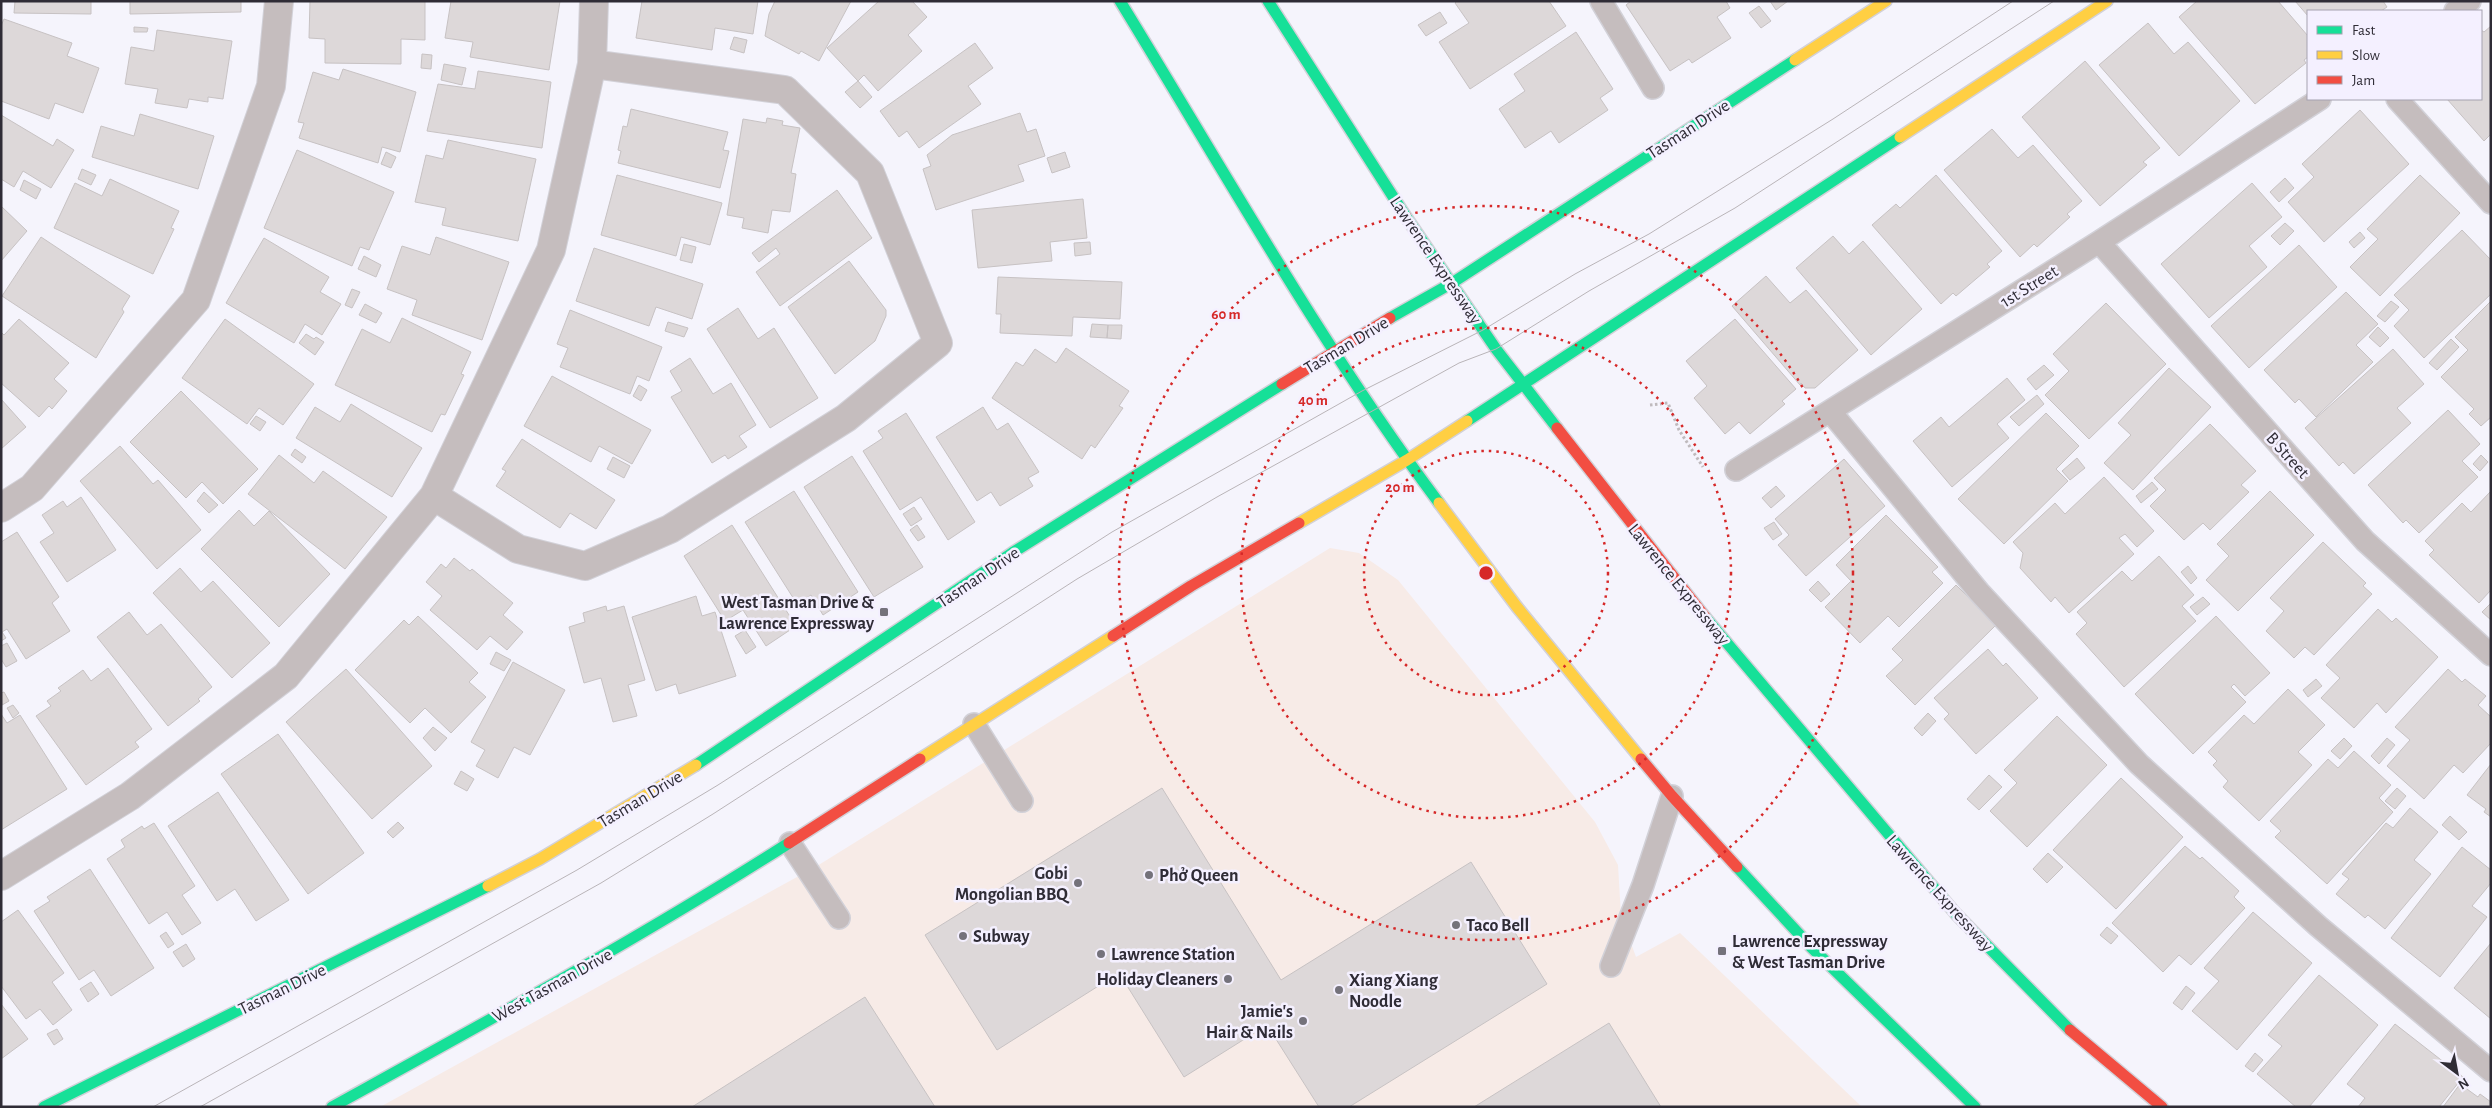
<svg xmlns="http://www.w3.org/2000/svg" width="2492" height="1108" font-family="'Alegreya Sans',sans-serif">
<rect width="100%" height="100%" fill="#f5f4fc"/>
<path fill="#f7ebe7" d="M1330 548 1359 553 1398 580 1595 822 1618 865 1621 916 1636 957 1680 933 1862 1107H380L817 866Z"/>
<path fill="#ddd8d9" stroke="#c7c2c3" d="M15 1H91V14L14 13Z
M130 1H241V12L130 14Z
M310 1H425V40L401 39V64L325 63V39L309 38Z
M451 1H560L549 70 470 57 473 42 445 38Z
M642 1H758L753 34 715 28 712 50 636 38Z
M775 1H851L819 61 801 51 799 54 765 36 769 14Z
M879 1H912L927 17 908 35 922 51 878 91 864 75 858 81 827 48Z
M1457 1H1549L1566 26 1470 89 1439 42 1469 23 1455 3Z
M1631 1H1726L1730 8 1717 17 1731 38 1692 63 1689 59 1670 71 1626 5Z
M1770 1H1788L1776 10Z
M2197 1H2278L2308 36V57L2304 60 2306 63 2255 104 2179 17Z
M2295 1H2383L2387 7 2381 11H2308V16Z
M1759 6 1771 21 1761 28 1749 13Z
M1440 12 1447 23 1426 36 1418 25Z
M4 19 72 43 67 56 99 68 83 113 55 103 49 119 1 101V26Z
M2148 23 2174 54 2188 42 2240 101 2179 156 2099 65Z
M2491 26V134L2484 141 2447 99H2481V30L2484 32Z
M134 27 148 28 147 32H134Z
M157 30 232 41 223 99 208 97V102L189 99 187 108 155 103 158 89 125 84 131 47 154 51Z
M1576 32 1613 89 1600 98 1608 110 1559 143 1551 131 1525 148 1499 109 1525 91 1514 74Z
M734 37 747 40 744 53 730 49Z
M975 43 993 68 968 86 981 104 919 148 907 131 899 137 880 111Z
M422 54 432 55 431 69 421 68Z
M2085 61 2160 148 2143 162 2147 165 2100 206 2022 117Z
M444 64 466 68 462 85 441 80Z
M343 69 416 92 400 152 382 147 378 163 299 138 304 123 298 122 313 72 339 80Z
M478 71 551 82 542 148 427 131 438 84 475 89Z
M858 81 872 97 860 108 845 92Z
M631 109 728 132 723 150 729 151 720 188 618 163 621 151 618 150 623 126 627 127Z
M2360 110 2409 164 2324 242 2288 202 2314 177 2302 164Z
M1020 113 1027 132 1036 129 1045 156 1018 165 1024 181 936 210 923 169 931 166 927 155 952 135Z
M140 114 214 136 198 189 92 157 101 126 134 136Z
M1 115 53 146 57 139 74 150 51 188 23 171 14 187 1 179Z
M767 118 783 121 782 125 800 128 791 173 796 174 790 212 772 210 768 233 742 228 744 218 727 215 743 119 766 123Z
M1992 129 2018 158 2033 145 2082 201 2067 214 2070 217 2037 247 2034 244 2020 257 1944 170Z
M448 140 536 159 518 241 442 225 446 208 415 202 426 155 443 159Z
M297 150 394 192 369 250 360 247 352 266 264 228Z
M386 152 396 157 391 168 381 164Z
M1065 152 1070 167 1052 173 1047 158Z
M82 169 96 175 91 185 78 179Z
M617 175 722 203 710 245 681 237 676 256 601 235Z
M1936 175 2002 251 1987 264 1990 267 1956 296 1953 293 1941 304 1872 225 1896 204 1900 208Z
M2420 175 2460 213 2380 296 2350 267 2378 239 2367 229Z
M2285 178 2294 188 2279 202 2270 192Z
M110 179 179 211 171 228 174 229 153 274 54 228 75 183 102 196Z
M24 180 41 189 36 199 20 190Z
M2252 183 2282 217 2249 246 2267 267 2209 318 2161 264Z
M837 190 872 238 780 306 756 272 780 254 776 248 759 262 752 253Z
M1083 199 1087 238 1050 242 1052 261 978 268 972 210Z
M1 206 27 231 1 261Z
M2285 223 2294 231 2280 245 2271 236Z
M2462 230 2491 260V294L2424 358 2394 326 2409 310 2394 295Z
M2360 232 2365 238 2354 248 2349 242Z
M1833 236 1849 254 1863 241 1922 309 1871 355 1796 268Z
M41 237 130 296 122 309 124 312 96 358 2 296Z
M436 237 509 262 482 340 412 315 417 300 387 289 402 246 430 255Z
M264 238 329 277 320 292 341 304 322 335 305 324 294 343 226 303Z
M1090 242 1091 254 1075 256 1074 243Z
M684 244 696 247 692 263 680 260Z
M2299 245 2337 287 2249 368 2211 326Z
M594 248 703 284 692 319 656 307 649 326 576 301Z
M364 256 381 265 376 277 358 269Z
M849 261 886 310V316L875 341 835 374 788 307Z
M1766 276 1790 303 1806 290 1858 350 1815 388H1805L1801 383 1800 385 1732 306Z
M998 277 1122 282 1120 319 1073 317 1072 336 1000 333 1001 314H996Z
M352 289 360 292 352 308 345 305Z
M2346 292 2378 324 2356 345 2373 362 2316 417 2299 399 2295 403 2264 370Z
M2391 301 2399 307 2385 322 2377 316Z
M2491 301V417L2481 426 2469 414 2474 409 2441 377 2468 350 2455 337Z
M2106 303 2166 364 2089 439 2045 395 2069 371 2053 354Z
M365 304 382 313 376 323 359 315Z
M738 308 758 339 774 328 818 398 770 428 707 329Z
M570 310 662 347 649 381 637 376 630 394 560 367 568 348 557 344Z
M402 318 471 352 461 374 464 375 445 415 441 414 432 432 335 385 362 329 390 343Z
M19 319 69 363 54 379 67 391 52 409 49 406 39 417 1 383V332L4 335Z
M225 319 314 384 283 425 259 408 247 424 182 378Z
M1735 319 1796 389 1782 401 1785 404 1750 434 1739 422 1725 434 1694 398 1707 386 1686 361Z
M668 322 688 328 684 337 665 331Z
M1092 324 1108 325 1107 338 1090 337Z
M1108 325H1122L1121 339 1107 338Z
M2378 327 2389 338 2380 347 2369 337Z
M306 334 314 339 316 337 324 342 315 355 299 343Z
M2451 339 2459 347 2437 370 2429 363Z
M1066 348 1129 391 1119 406 1123 408 1095 448 1091 445 1082 459 992 398 1016 362 1023 366 1035 349 1056 363Z
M2393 349 2424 384 2397 408 2411 423 2354 474 2343 462 2339 466 2305 428Z
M690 358 713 394 731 383 756 425 739 436 747 447 728 459 725 455 712 463 671 397 682 391 670 371Z
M2044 365 2054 375 2036 390 2027 379Z
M2169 368 2211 407 2133 490 2104 463 2131 435 2118 423Z
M552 376 651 430 632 464 599 446 591 462 524 426Z
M2007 378 2025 400 1997 424 2009 438 1952 487 1913 441 1941 417 1949 427Z
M639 385 647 390 641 401 633 396Z
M181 391 258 469 223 504 202 482 186 498 130 442Z
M2037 395 2044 404 2019 426 2010 417Z
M1 399 26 427 1 449Z
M351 404 422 448 392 497 296 438 315 407 340 422Z
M983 407 997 430 1008 423 1039 472 1028 478 1033 486 1000 506 991 492 977 501 936 437Z
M2448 410 2480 444 2462 461 2478 477 2419 533 2406 520 2403 523 2368 485Z
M906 413 975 522 948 540 921 497 900 510 863 451 883 438 878 431Z
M2046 413 2079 446 2056 469 2068 481 2004 544 1958 499Z
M256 416 266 422 260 431 250 424Z
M2210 424 2256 471 2241 485 2249 492 2210 530 2203 523 2184 540 2150 506 2166 490 2154 478Z
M522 439 615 500 596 529 570 513 560 528 496 486 506 471 502 469Z
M120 446 153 484 158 480 201 530 157 569 80 481Z
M295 449 306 457 302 463 291 455Z
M279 455 314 483 323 471 387 517 345 569 248 494Z
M2481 455 2488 462 2480 471 2473 464Z
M852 456 923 567 874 597 804 487Z
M613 457 630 466 624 478 607 469Z
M2077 458 2085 468 2070 480 2062 471Z
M1844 459 1885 506 1806 576 1778 545 1789 535 1775 519Z
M2104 477 2154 531 2137 547 2125 534 2119 538 2134 554 2069 613 2055 597 2051 602 2020 568 2023 553 2013 542 2055 503 2065 514Z
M2152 482 2158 489 2141 503 2136 496Z
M1776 486 1785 496 1771 508 1762 498Z
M794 491 858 592 823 615 811 595 797 604 745 522Z
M2270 491 2314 535 2238 611 2206 580 2229 556 2217 544Z
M2491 491V590L2479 603 2429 555 2434 550 2425 541 2462 503 2471 512Z
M204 492 218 505 209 513 197 501Z
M81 497 116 550 67 582 40 542 54 533 42 515 63 501 67 507Z
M914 507 922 519 911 526 903 514Z
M239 510 254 526 269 511 330 574 279 627 201 549Z
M1886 515 1938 567 1932 572 1943 583 1899 627 1888 616 1860 643 1825 607 1851 581 1836 565Z
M1774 522 1782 534 1773 540 1764 528Z
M732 525 796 626 766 646 743 610 725 621 684 556Z
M917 525 925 537 918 541 910 530Z
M17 532 59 597 52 603 70 631 26 659 7 629 2 632 6 638 1 641V542Z
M2323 542 2366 583 2363 586 2372 594 2314 655 2305 647 2294 658 2266 631 2284 611 2270 598Z
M2159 556 2194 595 2182 606 2196 621 2124 687 2076 634 2087 623 2077 612 2122 571 2132 581Z
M454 558 470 571 472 569 513 603 503 615 523 632 507 650 490 636 477 650 430 610 442 596 426 582 441 564 446 568Z
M2188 566 2197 578 2191 584 2181 572Z
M180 568 201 592 213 581 270 643 232 678 153 593Z
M1818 581 1830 594 1821 602 1809 590Z
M1956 585 1996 625 1915 705 1886 676 1903 660 1892 649Z
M696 596 702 616 715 612 736 676 679 694 676 684 656 691 632 617Z
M2203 597 2210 604 2197 615 2190 607Z
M2491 603V620L2482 612Z
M606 606 607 611 624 606 645 680 628 685 637 716 613 722 601 678 584 683 569 627 585 622 583 613Z
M2378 609 2392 622 2396 618 2438 657 2386 713 2377 703 2354 728 2321 698 2340 678 2326 665Z
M129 612 147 635 161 624 212 687 198 699 200 701 168 726 97 637Z
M418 616 478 673 469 682 486 697 451 733 425 708 410 723 355 670 404 620 409 625Z
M2216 616 2270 673 2245 696 2234 684 2231 687 2246 702 2193 754 2135 694Z
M745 630 756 647 746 654 735 636Z
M7 643 17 661 6 667 1 659V646Z
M1988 649 2003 666 2006 663 2038 698 1976 754 1944 719 1949 714 1934 698Z
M496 652 511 660 504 671 490 664Z
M513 662 565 690 530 755 514 747 498 778 476 766 485 750 471 742Z
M108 668 152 729 135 742 139 747 86 785 36 716 51 706 47 701 61 691 58 688 83 670 91 681Z
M346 669 432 766 372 819 286 722Z
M2448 669 2462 682 2465 679 2486 696 2478 705 2491 717V743L2463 773 2454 765 2424 799 2387 766 2410 740 2395 727Z
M2316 679 2322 686 2308 697 2303 690Z
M2288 689 2325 725 2298 752 2312 765 2259 821 2223 787 2228 781 2213 765 2217 761 2208 752 2244 715 2254 724Z
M4 692 9 701 2 705 1 693Z
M13 705 19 713 13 718 7 708Z
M1928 713 1936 721 1922 736 1914 728Z
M1 714 7 723 20 715 67 789 1 830Z
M2057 716 2107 765 2027 847 1990 811 2017 783 2004 770Z
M433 727 447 738 435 751 423 738Z
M278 734 364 853 308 894 221 774Z
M2344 738 2352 746 2340 759 2331 751Z
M2387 738 2395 745 2379 764 2371 756Z
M2354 751 2391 785 2379 798 2393 812 2327 884 2275 837 2281 831 2270 821 2328 759 2338 768Z
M2491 764V817L2484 812 2486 809 2467 795Z
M461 771 474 779 467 791 454 784Z
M1989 775 2002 787 1979 810 1967 799Z
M2121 778 2183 837 2116 909 2053 850Z
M1162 788 1281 980 1471 862 1547 984 1349 1107H1319L1267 1025 1184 1077 1119 973 997 1050 925 935Z
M2397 788 2406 796 2395 809 2385 801Z
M218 792 289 900 256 921 235 889 217 901 168 826Z
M2410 808 2438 832 2414 860 2431 874 2385 929 2368 915 2365 918 2336 894 2349 879 2342 874 2386 823 2393 828Z
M2450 816 2467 832 2459 840 2442 825Z
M398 822 404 828 393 838 387 832Z
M154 823 195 886 182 895 201 923 182 935 167 912 149 924 107 859 125 847 121 840 142 826 144 829Z
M2185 846 2200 859 2202 857 2239 891 2234 897 2245 908 2191 965 2179 955 2163 972 2112 923Z
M2462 847 2491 870V883L2472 906 2487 917 2440 977 2391 938Z
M2048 853 2063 867 2047 883 2033 869Z
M90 869 154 968 111 996 94 970 79 980 34 911 50 901 47 897Z
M18 910 64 973 52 982 72 1010 53 1025 40 1009 26 1019 1 986V922Z
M2253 912 2312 963 2237 1050 2192 1011 2219 981 2204 968Z
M2107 927 2118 936 2111 944 2100 935Z
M166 932 174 944 168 948 160 936Z
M2491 943V1019L2454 988Z
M186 944 195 959 183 967 173 952Z
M2319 975 2378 1025 2309 1107H2296L2257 1074 2282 1046 2268 1035Z
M91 982 99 994 88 1002 80 989Z
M2186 986 2195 993 2182 1010 2173 1003Z
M865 997 935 1107H692Z
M1 1004 28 1039 1 1059Z
M1609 1023 1661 1107H1474Z
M2395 1024 2463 1077 2439 1107H2358L2365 1098 2347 1084Z
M57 1029 63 1039 54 1045 47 1034Z
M2255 1053 2263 1060 2253 1072 2245 1066Z
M2460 1084 2478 1097 2480 1094 2491 1102V1107H2443Z"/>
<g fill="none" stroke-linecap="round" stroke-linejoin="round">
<defs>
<path id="lane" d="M1601 1 1653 88
M2455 11 2470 1
M2397 99 2491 203
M2099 242 2365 541 2491 655
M1830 411 1979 592 2139 764 2318 926 2491 1071
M1736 470 2099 242 2320 99
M974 724 1022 801
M790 843 839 918
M1611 966 1643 885 1672 796"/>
<path id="street" d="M434 496 518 549 585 566 670 529 846 418 938 343 870 173 785 90 592 64
M1 508 32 488 196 300 271 86 279 1
M1 876 130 796 286 676 434 496 551 250 592 64 594 1"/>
<path id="fast" d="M1120 1C1223 169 1321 345 1439 503
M1268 1 1406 217 1496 349 1557 428
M1390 318 1452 283 1795 60
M1467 421 1900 137
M1705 617 1956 914 2070 1030
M696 765 1012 553 1282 384
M1737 867 1811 947 1975 1107
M44 1107 488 886
M332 1107C486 1022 640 938 789 843"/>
<path id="slow" d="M1795 60 1886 1
M1900 137 2107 1
M1439 503 1517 607 1641 759
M1299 523 1407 460 1467 421
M920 759 1113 636
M488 886 540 859 696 765"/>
<path id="jam" d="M1282 384 1390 318
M1557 428 1705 617
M1113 636 1191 586 1299 523
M1641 759 1672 796 1737 867
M789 843 920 759
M2070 1030 2162 1107"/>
</defs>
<use href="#lane" stroke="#d2d1d8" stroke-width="24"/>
<use href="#street" stroke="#d2d1d8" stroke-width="30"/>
<use href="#fast" stroke="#d2d1d8" stroke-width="14"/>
<use href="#slow" stroke="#d2d1d8" stroke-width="14"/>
<use href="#jam" stroke="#d2d1d8" stroke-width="14"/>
<path stroke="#bfbabd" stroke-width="3" stroke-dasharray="2.5 2.5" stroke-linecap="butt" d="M1650 405 1668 403 1679 430 1703 467"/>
<use href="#lane" stroke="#c5bdbe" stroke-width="21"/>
<use href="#street" stroke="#c5bdbe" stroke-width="28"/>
<use href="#fast" stroke="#16e098" stroke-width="11"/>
<use href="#slow" stroke="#ffcf43" stroke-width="11"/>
<use href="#jam" stroke="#f24e42" stroke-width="11"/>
<path stroke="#b9b4b8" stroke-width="1" d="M153 1107 577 870 718 785 1112 532 1362 391 1483 330 1575 274 1649 234 1833 119 2013 1
M200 1107 601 883 713 814 1077 579 1217 497 1459 363 1496 349 1589 291 1735 208 2054 1"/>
</g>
<g fill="none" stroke="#d62828" stroke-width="2.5" stroke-dasharray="2.5 5">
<circle cx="1486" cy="573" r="122"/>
<circle cx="1486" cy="573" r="245"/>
<circle cx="1486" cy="573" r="367"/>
</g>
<g fill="#74727b" stroke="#f4f0ff" stroke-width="2">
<rect x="879" y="607" width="10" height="10" rx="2.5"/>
<circle cx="1149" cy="875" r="5"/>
<circle cx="1078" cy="883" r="5"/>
<circle cx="1456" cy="925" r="5"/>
<circle cx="963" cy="936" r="5"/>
<rect x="1717" y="946" width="10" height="10" rx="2.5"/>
<circle cx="1101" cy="954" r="5"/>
<circle cx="1228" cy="979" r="5"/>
<circle cx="1339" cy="990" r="5"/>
<circle cx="1303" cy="1021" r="5"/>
</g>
<g text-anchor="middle" stroke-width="5" stroke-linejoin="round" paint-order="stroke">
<g font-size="18" fill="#2f2c36" stroke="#f4f0ff">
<text transform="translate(1688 129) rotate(-33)" y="6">Tasman Drive</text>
<text transform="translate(1436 260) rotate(56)" y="6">Lawrence Expressway</text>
<text transform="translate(2029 286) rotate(-32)" y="6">1st Street</text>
<text transform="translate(1346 345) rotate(-31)" y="6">Tasman Drive</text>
<text transform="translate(2288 455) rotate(48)" y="6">B Street</text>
<text transform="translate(978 577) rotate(-34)" y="6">Tasman Drive</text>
<text transform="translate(1679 584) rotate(51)" y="6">Lawrence Expressway</text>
<text transform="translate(640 799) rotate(-31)" y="6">Tasman Drive</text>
<text transform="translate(1940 893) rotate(48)" y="6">Lawrence Expressway</text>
<text transform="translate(552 985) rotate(-29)" y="6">West Tasman Drive</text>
<text transform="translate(282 989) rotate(-26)" y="6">Tasman Drive</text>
</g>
<g font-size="18" font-weight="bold" fill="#2f2c36" stroke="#f4f0ff" text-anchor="start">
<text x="874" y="608" text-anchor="end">West Tasman Drive &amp;<tspan x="874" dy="21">Lawrence Expressway</tspan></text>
<text x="1068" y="879" text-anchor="end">Gobi<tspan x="1068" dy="21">Mongolian BBQ</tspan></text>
<text x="1159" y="881">Phở Queen</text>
<text x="1466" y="931">Taco Bell</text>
<text x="973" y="942">Subway</text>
<text x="1732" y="947">Lawrence Expressway<tspan x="1732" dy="21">&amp; West Tasman Drive</tspan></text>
<text x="1111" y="960">Lawrence Station</text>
<text x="1218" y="985" text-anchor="end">Holiday Cleaners</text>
<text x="1349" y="986">Xiang Xiang<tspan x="1349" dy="21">Noodle</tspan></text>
<text x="1293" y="1017" text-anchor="end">Jamie's<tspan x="1293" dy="21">Hair &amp; Nails</tspan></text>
</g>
</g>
<circle cx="1486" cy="573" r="8" fill="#d62828" stroke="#f4f0ff" stroke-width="2.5"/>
<g font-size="15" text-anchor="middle" font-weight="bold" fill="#d62828" stroke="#f4f0ff" stroke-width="5" stroke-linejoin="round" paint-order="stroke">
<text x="1226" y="319">60 m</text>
<text x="1313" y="405">40 m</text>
<text x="1400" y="492">20 m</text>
</g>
<rect width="2492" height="1108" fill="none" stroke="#2f2c36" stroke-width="5"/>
<rect x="2307" y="10" width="175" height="90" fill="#f4f0ff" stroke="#a5a2af"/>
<rect x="2317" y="26" width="25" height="8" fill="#16e098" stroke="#a5a2af"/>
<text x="2352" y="35" font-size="15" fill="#2f2c36">Fast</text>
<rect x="2317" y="51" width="25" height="8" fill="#ffcf43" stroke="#a5a2af"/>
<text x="2352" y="60" font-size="15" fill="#2f2c36">Slow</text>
<rect x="2317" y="76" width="25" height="8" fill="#f24e42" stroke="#a5a2af"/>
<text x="2352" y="85" font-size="15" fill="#2f2c36">Jam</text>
<g transform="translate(2457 1073) rotate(148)" stroke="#f4f0ff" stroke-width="4" paint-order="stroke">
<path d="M0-4L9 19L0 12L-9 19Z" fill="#2f2c36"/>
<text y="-8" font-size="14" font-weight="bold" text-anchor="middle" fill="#2f2c36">N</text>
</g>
</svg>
